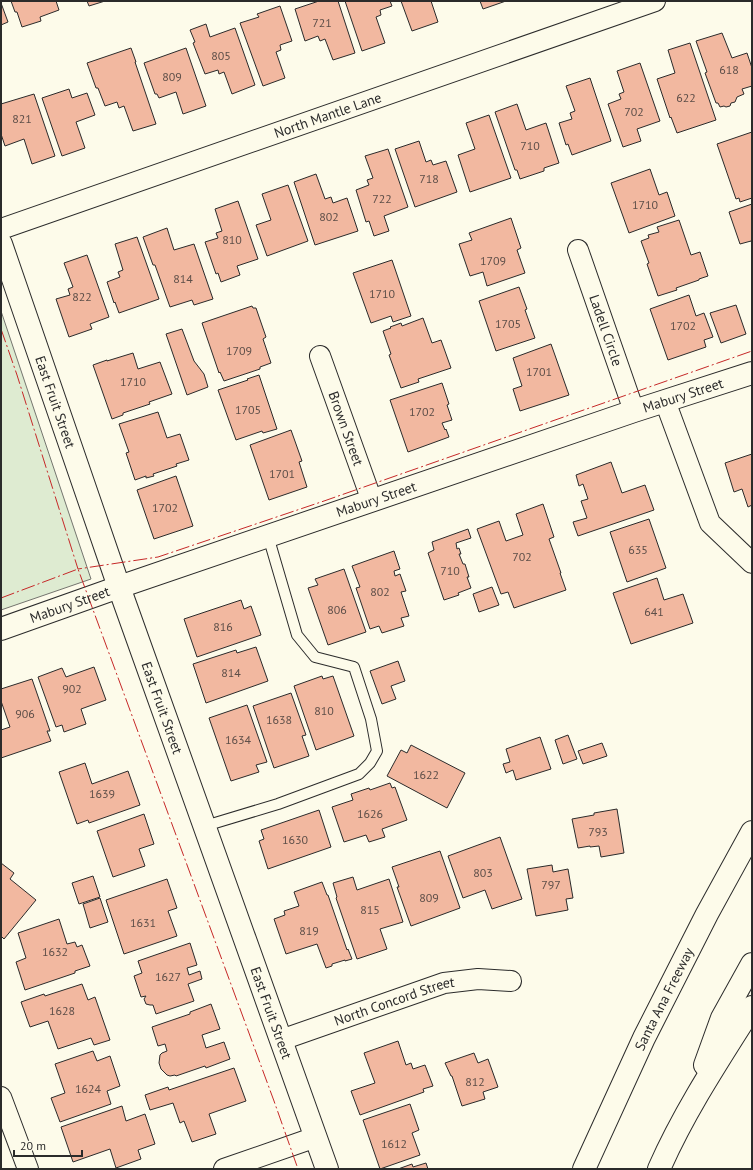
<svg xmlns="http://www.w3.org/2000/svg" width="753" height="1170" font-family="'PT Sans',sans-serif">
<rect width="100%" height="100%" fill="#fdfbea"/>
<path fill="#deebd1" stroke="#74746e" d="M1 311 91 579 1 610Z"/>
<path fill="#f2b8a0" stroke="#2b2b2b" d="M11 1H56L59 10 40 17 41 21 22 27 17 12H15Z
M87 1H105L89 6Z
M319 1H338L355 53 333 60 325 39 320 41 318 36 305 41 295 9Z
M345 1H390L392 6 380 10 381 15 376 17 385 43 362 51Z
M401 1H431L438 22 412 31Z
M480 1H506L483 9Z
M1 3 8 22 1 25Z
M280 6 292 41 280 45 281 50 276 52 285 78 263 86 240 23 259 17 257 14Z
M206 24 210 37 235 28 255 85 232 94 224 72 219 74 218 70 205 74 193 43 195 42 190 30Z
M722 33 732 58 747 53 752 68V86L742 89 744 94 737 97 735 102 731 103 730 106 726 107 724 106 720 107 718 103H716L705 73 707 72 696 41Z
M690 43 716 120 677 133 671 117 670 118 657 79 675 73 668 50Z
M131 48 136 62H135L156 124 133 131 124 106 119 108 117 102 105 106 98 88H96L87 63Z
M186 48 206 106 183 114 176 92 159 98 157 94H155L144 63Z
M640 63 660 121 637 129 641 141 623 147 608 104 621 99 619 94 624 92 617 71Z
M590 78 611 141 572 155 568 144 566 145 559 123 572 119 570 113 575 111 566 86Z
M69 89 72 98 87 93 95 115 76 122 85 148 62 156 42 98Z
M34 94 55 156 32 164 24 139 5 146 1 134V104Z
M517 104 526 130 546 123 559 163 544 168V171L520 179 517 170H515L495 112Z
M489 115 511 178 470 192 458 155 475 149 466 123Z
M752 132V198L740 202 739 198 736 199 717 144Z
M419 141 426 162 431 160 433 165 446 161 457 192 415 207 395 149Z
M388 149 408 207 384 216 389 231 374 236 369 221 366 222 356 190 369 185 367 180 373 178 365 156Z
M650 169 659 195 667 192 675 216 629 233 611 183Z
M316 174 325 199 331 197 333 203 347 198 358 231 315 245 294 182Z
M288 185 308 241 267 256 256 225 271 220 262 194Z
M238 201 258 259 237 266 240 275 221 282 218 273 216 274 205 242 218 238 216 233 222 231 215 209Z
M752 204V243L751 241 740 244 729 212Z
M511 218 521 248 517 250 525 273 487 286 483 272 470 276 459 244 472 240 469 233Z
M679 220 691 255 700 252 708 276 699 279V280L676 288 677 290 658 296 647 264 649 263 641 241 649 238 648 235 659 232 657 227Z
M167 228 174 250 194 244 213 299 194 305 192 300 170 307 155 265H153L143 237Z
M137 237 159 299 119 313 115 302 114 303 107 282 120 277 118 272 123 270 115 244Z
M87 255 109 317 90 324 92 329 69 337 56 299 70 295 68 289 73 287 64 263Z
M392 260 411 316 393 322 391 316 371 323 353 273Z
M519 287 527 309 525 310 535 338 496 351 479 301Z
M689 295 696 316 704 313 713 337 704 340 706 347 668 360 650 309Z
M736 305 746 334 721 343 710 313Z
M252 306 253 308H256L266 337 263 339 271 363 260 367V369L224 381 220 372 219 373 202 323Z
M423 318 432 343 441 340 451 368 418 379 419 382 401 388 389 355 391 354 383 331 391 328 390 327 401 323 402 326Z
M182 329 194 361 204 374 208 387 187 395 166 334Z
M551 344 569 395 520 411 513 389 522 386 513 358Z
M133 353 138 369 160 362 172 394 149 402 150 404 123 413V415L112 419 93 365 107 360V361Z
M259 375 277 429 263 433 262 431 236 440 218 390 248 380 247 379Z
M442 383 449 404 447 405 452 420 442 423 445 430 446 429 449 437 408 452 390 400Z
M158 412 167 438 180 434 189 460 176 464 177 466 153 474 154 476 146 478V476L135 480 126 453 129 452 119 424Z
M291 430 302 461 299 462 307 487 269 500 250 445Z
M752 454V505L748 507 742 489 734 492 725 463Z
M611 462 622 493 645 485 654 510 578 536 573 522 587 518 581 501 588 499 583 484 579 486 576 475Z
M176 476 193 526 154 539 137 490Z
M543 504 554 537 549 539 561 573H560L566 590 514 608 508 592 501 594 477 529 499 521 506 541 523 535 516 514Z
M649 519 666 568 627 582 610 532Z
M468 529 471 538 456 543 457 549 459 548 461 554H459L463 564H465L469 577H467L471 588 458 593 459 595 444 600 428 553 434 550 432 542Z
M394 551 400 569 394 571 395 576 400 574 406 591 401 592 409 616 401 618 404 626 382 633 379 626 370 629 356 588 360 587 352 566Z
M344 569 366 632 328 645 308 588 318 585 315 579Z
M657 578 664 600 683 594 693 623 631 644 613 593Z
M492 587 499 605 479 612 473 594Z
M241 600 244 609 251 606 261 635 197 657 184 619Z
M256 647 268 681 206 703 193 664 236 650 237 653Z
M398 661 405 681 391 686 396 699 382 704 370 671Z
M94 667 106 700 81 709 86 724 64 732 62 725 56 727 38 677 62 668 66 677Z
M322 676 323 679 333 676 354 736 316 750 294 686Z
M32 679 50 731H47L51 741 1 758V730L10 727 1 701V689Z
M291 693 306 735 302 736 309 756 274 768 253 706Z
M247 705 267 762 256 765 259 772 231 781 209 718Z
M568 735 577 759 563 764 555 740Z
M540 737 551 769 516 780 513 770 506 773 503 764 510 762 506 749Z
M602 743 607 756 583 764 578 751Z
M411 745 465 773 447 808 387 776 401 750 407 753Z
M85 763 92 784 128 771 140 805 89 823 88 820 77 824 59 772Z
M390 783 392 788 395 787 407 820 382 829 385 837 369 842 366 835 344 842 332 807 353 800 351 794 369 788 370 790Z
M617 809 624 853 601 857 599 846 590 847V846L578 848 572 819 594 815V813Z
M319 810 331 847 268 869 259 841 264 839 261 830Z
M144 814 154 844 139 849 145 866 113 877 97 831Z
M500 837 522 899 492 909 485 890 463 898 448 856Z
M440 851 460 908 411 926 397 887H399L392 867Z
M1 863 14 873 10 879 36 900 4 939 1 936Z
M552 865 553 872 568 869 573 898 566 899 568 910 536 916 527 869Z
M93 876 100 897 79 904 72 883Z
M353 877 357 890 389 879 403 922 380 929 387 949 357 959 336 898 337 897 333 883Z
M167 879 177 908 168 911 177 936 124 954 106 900Z
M322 882 327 895H328L347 950 348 949 352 959 345 961V960L332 964V966L326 968 317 944 286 954 274 919 285 915 284 911 299 906 294 892Z
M100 898 108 922 90 928 83 904Z
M59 919 67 944 75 942 77 947 82 945 90 966 75 971V973L25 990 16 962 26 958 18 933Z
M190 943 197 965 187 968 189 975 200 971 202 979 188 984 194 1001 156 1014 153 1005H150L146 1004 144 999 146 996 141 997 134 976 142 973 138 961Z
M82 984 88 1000 95 997 110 1040 94 1045 91 1038 58 1049 48 1021 30 1027 21 1002 44 994 45 996Z
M211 1004 220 1029 202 1035 206 1048 224 1042 230 1059 206 1068 205 1066 176 1076 175 1075 170 1076 167 1075 161 1069 159 1063 160 1055 162 1053 167 1051 165 1044 158 1046 152 1027 190 1014V1012Z
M398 1041 406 1065 411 1063 413 1069 425 1065 433 1086 423 1089 424 1092 360 1115 351 1091 375 1083 364 1053Z
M93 1051 97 1061 110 1056 120 1086 107 1091 111 1104 60 1122 51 1098 65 1093 55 1064Z
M474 1053 478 1063 488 1059 498 1087 483 1092 485 1099 462 1106 452 1076H451L445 1063Z
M234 1068 246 1101 209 1114 216 1134 192 1142 184 1121 180 1123 173 1103 150 1110 145 1095 168 1087 169 1090Z
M410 1104 419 1130 412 1133 420 1155 380 1169 363 1120Z
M122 1106 126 1121 145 1114 155 1144 138 1150 141 1159 116 1168 110 1149 73 1162 61 1127Z
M426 1163 428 1169H398L412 1164 413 1167Z"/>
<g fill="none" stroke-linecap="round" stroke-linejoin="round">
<defs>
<path id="service" d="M205 826 278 804 359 774 370 763 377 751 371 719 354 667 315 657 297 635 268 536"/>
<g id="minor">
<path id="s1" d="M1 229 655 1"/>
<path id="s2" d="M578 250 634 411"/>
<path id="s3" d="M320 356 372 501"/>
<path d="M665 401 710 523 752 563"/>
<path id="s4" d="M281 1040 444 983 478 979 511 981"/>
<path d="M1 1097 28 1169"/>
<path d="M224 1169 316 1137"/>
</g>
<g id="tertiary">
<path id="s5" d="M1 244 119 587 327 1169"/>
<path id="s6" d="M1 629 119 587 634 411 752 373"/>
</g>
<g id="motorway">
<path d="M705 1065 722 1018 752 964"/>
<path id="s7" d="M584 1169 644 1038 707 914 752 832"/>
<path d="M659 1169C684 1112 719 1059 752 1007"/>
</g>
</defs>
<use href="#service" stroke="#2b2b2b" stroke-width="12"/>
<use href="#minor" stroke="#2b2b2b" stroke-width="22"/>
<use href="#tertiary" stroke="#2b2b2b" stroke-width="24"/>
<use href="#motorway" stroke="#2b2b2b" stroke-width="24"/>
<use href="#service" stroke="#fdfbea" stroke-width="10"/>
<use href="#minor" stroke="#fdfbea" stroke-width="20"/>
<use href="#tertiary" stroke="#fdfbea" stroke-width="22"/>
<use href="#motorway" stroke="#fdfbea" stroke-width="22"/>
<path stroke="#c62828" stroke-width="1" stroke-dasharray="14 3 2 3" stroke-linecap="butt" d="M1 329 17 375 78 569 158 557 324 501 752 351
M1 598 78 569 274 1101 298 1169"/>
</g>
<g text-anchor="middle" stroke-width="3" stroke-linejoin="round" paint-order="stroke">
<g font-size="12" fill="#5d4e48">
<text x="322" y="27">721</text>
<text x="221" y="60">805</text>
<text x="729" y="74">618</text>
<text x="172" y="81">809</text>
<text x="686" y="102">622</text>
<text x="634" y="116">702</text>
<text x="22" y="123">821</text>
<text x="530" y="150">710</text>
<text x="429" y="183">718</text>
<text x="382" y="203">722</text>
<text x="645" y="209">1710</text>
<text x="329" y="221">802</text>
<text x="232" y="244">810</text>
<text x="493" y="265">1709</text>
<text x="183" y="283">814</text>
<text x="382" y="298">1710</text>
<text x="82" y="301">822</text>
<text x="508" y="328">1705</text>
<text x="683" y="330">1702</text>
<text x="239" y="355">1709</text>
<text x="539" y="376">1701</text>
<text x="133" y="386">1710</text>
<text x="248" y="414">1705</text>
<text x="422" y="416">1702</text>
<text x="282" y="478">1701</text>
<text x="165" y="512">1702</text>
<text x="638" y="554">635</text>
<text x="522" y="561">702</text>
<text x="450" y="575">710</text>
<text x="380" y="596">802</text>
<text x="337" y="614">806</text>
<text x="654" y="616">641</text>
<text x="223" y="631">816</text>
<text x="231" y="677">814</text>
<text x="72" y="693">902</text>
<text x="324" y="715">810</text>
<text x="25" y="718">906</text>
<text x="279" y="724">1638</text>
<text x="238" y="744">1634</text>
<text x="426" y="779">1622</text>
<text x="102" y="798">1639</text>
<text x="370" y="818">1626</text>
<text x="598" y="836">793</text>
<text x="295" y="844">1630</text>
<text x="483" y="877">803</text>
<text x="551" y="889">797</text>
<text x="429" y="902">809</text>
<text x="370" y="914">815</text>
<text x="143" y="927">1631</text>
<text x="309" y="935">819</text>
<text x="55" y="956">1632</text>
<text x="168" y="981">1627</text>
<text x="62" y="1015">1628</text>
<text x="475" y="1086">812</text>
<text x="88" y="1093">1624</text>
<text x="394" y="1148">1612</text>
</g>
<g font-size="14" fill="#2b2b2b" stroke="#fdfbea">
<text dy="5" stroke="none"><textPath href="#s1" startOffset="346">North Mantle Lane</textPath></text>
<text dy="5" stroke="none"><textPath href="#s2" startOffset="85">Ladell Circle</textPath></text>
<text dy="5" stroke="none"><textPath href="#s6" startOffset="721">Mabury Street</textPath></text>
<text dy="5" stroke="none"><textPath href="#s5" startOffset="167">East Fruit Street</textPath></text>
<text dy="5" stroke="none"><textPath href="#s3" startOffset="77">Brown Street</textPath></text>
<text dy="5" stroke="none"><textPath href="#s6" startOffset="397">Mabury Street</textPath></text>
<text dy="5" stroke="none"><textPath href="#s6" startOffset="73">Mabury Street</textPath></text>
<text dy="5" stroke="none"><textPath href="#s5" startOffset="491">East Fruit Street</textPath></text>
<text dy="5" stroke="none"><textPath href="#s7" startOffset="188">Santa Ana Freeway</textPath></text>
<text dy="5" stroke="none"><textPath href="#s4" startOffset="120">North Concord Street</textPath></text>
<text dy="5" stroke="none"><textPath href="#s5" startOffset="815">East Fruit Street</textPath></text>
</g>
</g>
<rect width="753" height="1170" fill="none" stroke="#2b2b2b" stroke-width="4"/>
<path d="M14 1150v6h68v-6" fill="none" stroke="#2b2b2b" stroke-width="2"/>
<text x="20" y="1150" font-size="12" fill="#2b2b2b" stroke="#fdfbea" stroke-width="3" paint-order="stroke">20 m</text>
</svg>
